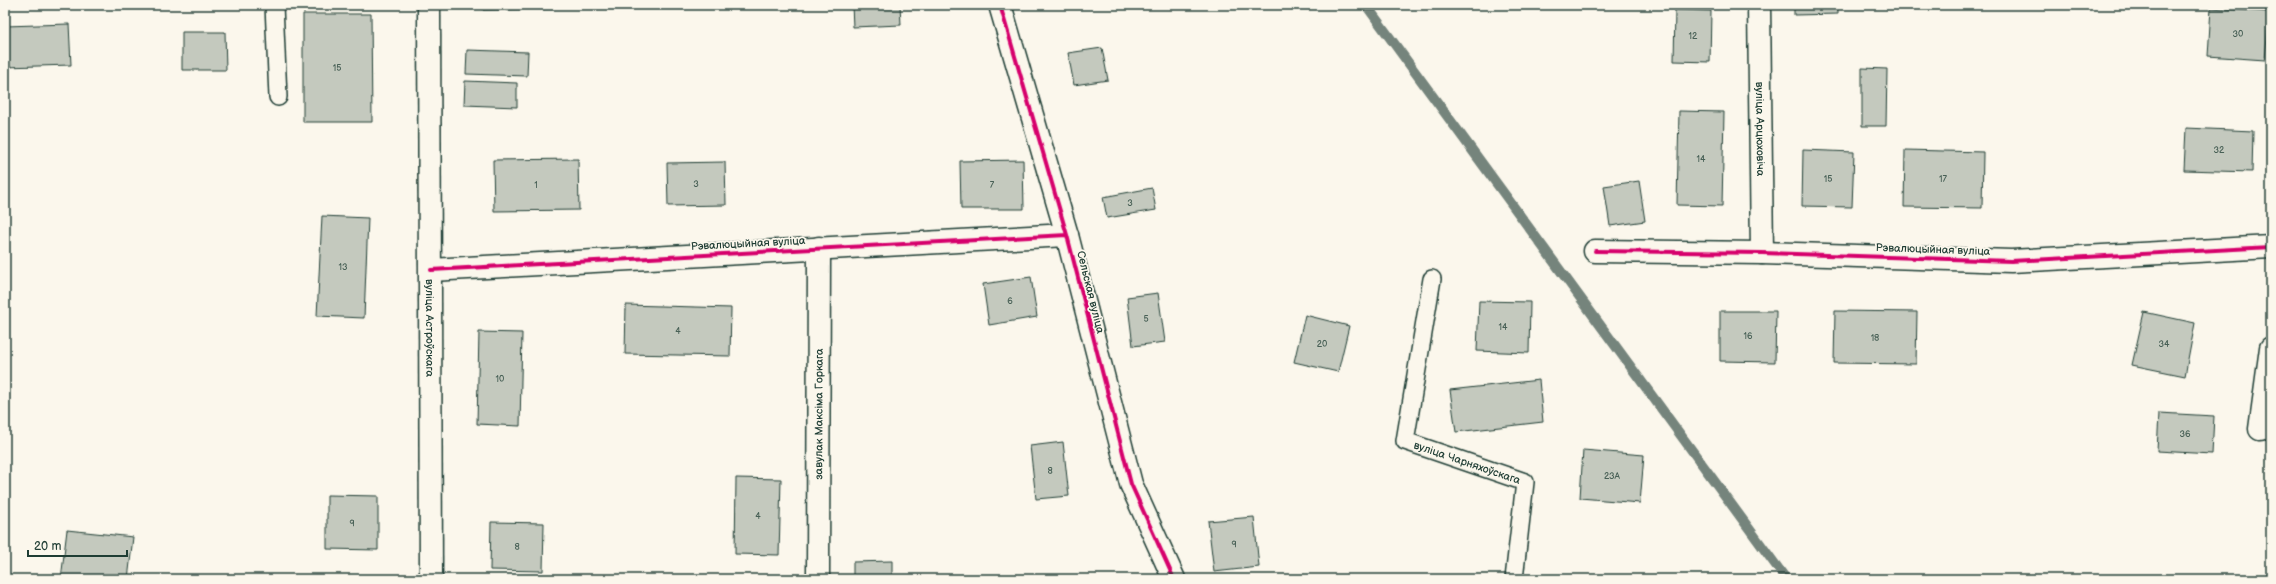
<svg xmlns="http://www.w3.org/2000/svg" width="2276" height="584" font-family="'Balsamiq Sans',sans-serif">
<rect width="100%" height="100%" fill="#fbf7ec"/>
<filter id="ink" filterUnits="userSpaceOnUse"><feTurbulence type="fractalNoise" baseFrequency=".025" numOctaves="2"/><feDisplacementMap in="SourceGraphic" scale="8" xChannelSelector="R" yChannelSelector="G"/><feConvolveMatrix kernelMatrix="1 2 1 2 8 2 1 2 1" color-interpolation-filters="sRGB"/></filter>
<g filter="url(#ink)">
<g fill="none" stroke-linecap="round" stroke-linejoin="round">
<path stroke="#74847b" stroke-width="10" d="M1366 5 1786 579"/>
</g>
<path fill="#c4c9be" stroke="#1f3d34" d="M483 5H553V9L483 10Z
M852 5H900L901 25 853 27Z
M1794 5H1838V14L1794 15Z
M2211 8 2269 12 2265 60 2208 56Z
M1675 10 1711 11 1710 62 1674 61Z
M303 14H371L372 122H303Z
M69 24 71 65 5 67V26Z
M182 32H225L226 70H182Z
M1102 48 1108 80 1074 85 1068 53Z
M467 50 528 52 527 76 466 74Z
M1862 68 1887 69 1886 126H1862Z
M465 81 517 83V107L464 105Z
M1679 111 1724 112 1722 206 1677 205Z
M2186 128 2253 131 2252 172 2184 170Z
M1803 150 1854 152 1852 207 1802 206Z
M1905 150 1983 152 1982 208 1904 207Z
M578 159 579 210 494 211 493 160Z
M1023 160 1024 209H961L960 161Z
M725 162 726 205 668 206 667 163Z
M1639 181 1645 221 1610 226 1604 186Z
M1152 188 1156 210 1107 218 1103 197Z
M322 216 368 218 364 318 317 316Z
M1031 277 1037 317 989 325 983 284Z
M1158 293 1165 342 1133 346 1127 297Z
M1479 301 1530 302 1529 353 1477 351Z
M626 305 731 308 730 356 625 354Z
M1720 311H1776L1775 362 1720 361Z
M1835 311 1917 312 1916 364 1834 363Z
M2144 312 2195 323 2185 376 2132 365Z
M1305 315 1349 326 1338 372 1294 362Z
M479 332 522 333 520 426 477 424Z
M1539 380 1543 422 1456 432 1450 390Z
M2159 413 2214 416 2212 454 2157 451Z
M1063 442 1069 496 1036 499 1030 446Z
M1583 450 1644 455 1640 503 1580 498Z
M736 478 781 479 779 555 735 554Z
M327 495 378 496V550L327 549Z
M1254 517 1259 567 1214 572 1208 521Z
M491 522 544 523 543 571 490 570Z
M67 530 133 537 128 579H61Z
M892 561V579H853V562Z"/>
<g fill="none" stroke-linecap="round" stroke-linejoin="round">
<defs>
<g id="service">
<path d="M274 5 278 97"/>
<path id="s1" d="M1432 279 1405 441 1525 482 1514 579"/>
</g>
<g id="minor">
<path id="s2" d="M429 5 431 579"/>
<path d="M1000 5 1067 235 1131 484 1174 579"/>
<path id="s3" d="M1759 5 1762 253"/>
<path d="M1595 251 1762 253 2011 261 2271 247"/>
<path d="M431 270 1067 235"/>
<path d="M2260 429 2271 348"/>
<path id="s4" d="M818 579 819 248"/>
</g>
</defs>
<use href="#service" stroke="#1f3d34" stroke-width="20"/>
<use href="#minor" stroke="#1f3d34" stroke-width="25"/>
<use href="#service" stroke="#fbf7ec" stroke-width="17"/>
<use href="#minor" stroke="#fbf7ec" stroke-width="22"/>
<defs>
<path id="cycleway" d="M1000 5 1067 235 1131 484 1174 579
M1595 251 1762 253 2011 261 2271 247
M431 270 1067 235"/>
</defs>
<use href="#cycleway" stroke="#fbf7ec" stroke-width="6"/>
<use href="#cycleway" stroke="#d6006c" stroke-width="4"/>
</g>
</g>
<g text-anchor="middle" stroke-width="3.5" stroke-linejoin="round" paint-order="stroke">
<g font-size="9" fill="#486056">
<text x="2238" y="37">30</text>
<text x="1693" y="39">12</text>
<text x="337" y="71">15</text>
<text x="2219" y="153">32</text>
<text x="1701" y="162">14</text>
<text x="1828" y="182">15</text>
<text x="1943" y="182">17</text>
<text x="696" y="187">3</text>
<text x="536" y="188">1</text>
<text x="992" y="188">7</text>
<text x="1130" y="206">3</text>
<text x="343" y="270">13</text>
<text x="1010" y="304">6</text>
<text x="1146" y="322">5</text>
<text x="1503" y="330">14</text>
<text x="678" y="334">4</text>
<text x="1748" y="339">16</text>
<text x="1875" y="341">18</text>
<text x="1322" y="347">20</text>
<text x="2164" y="347">34</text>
<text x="500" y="382">10</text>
<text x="2185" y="437">36</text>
<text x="1050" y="474">8</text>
<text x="1612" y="479">23А</text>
<text x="758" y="519">4</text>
<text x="352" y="526">9</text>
<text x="1234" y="547">9</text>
<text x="517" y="550">8</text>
</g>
<g font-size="11" fill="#1f3d34" stroke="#fbf7ec">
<text dy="4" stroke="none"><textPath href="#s3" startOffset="124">вуліца Арцюховіча</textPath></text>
<text transform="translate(748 243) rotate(-3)" y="4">Рэвалюцыйная вуліца</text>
<text transform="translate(1933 249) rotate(2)" y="4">Рэвалюцыйная вуліца</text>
<text transform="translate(1091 292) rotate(76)" y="4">Сельская вуліца</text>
<text dy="4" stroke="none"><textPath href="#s2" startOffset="323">вуліца Астроўскага</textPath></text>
<text dy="4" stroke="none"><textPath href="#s4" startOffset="165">завулак Максіма Горкага</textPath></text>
<text dy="4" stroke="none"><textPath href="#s1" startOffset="230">вуліца Чарняхоўскага</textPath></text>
</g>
</g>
<rect width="2276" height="584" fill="none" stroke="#fbf7ec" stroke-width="20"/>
<rect x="10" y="10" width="2256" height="564" fill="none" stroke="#1f3d34" stroke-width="1.5" filter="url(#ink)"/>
<path d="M28 550v6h99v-6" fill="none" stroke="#1f3d34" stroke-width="2"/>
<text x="34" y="550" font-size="12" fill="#1f3d34" stroke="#fbf7ec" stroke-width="3" paint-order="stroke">20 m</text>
</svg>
